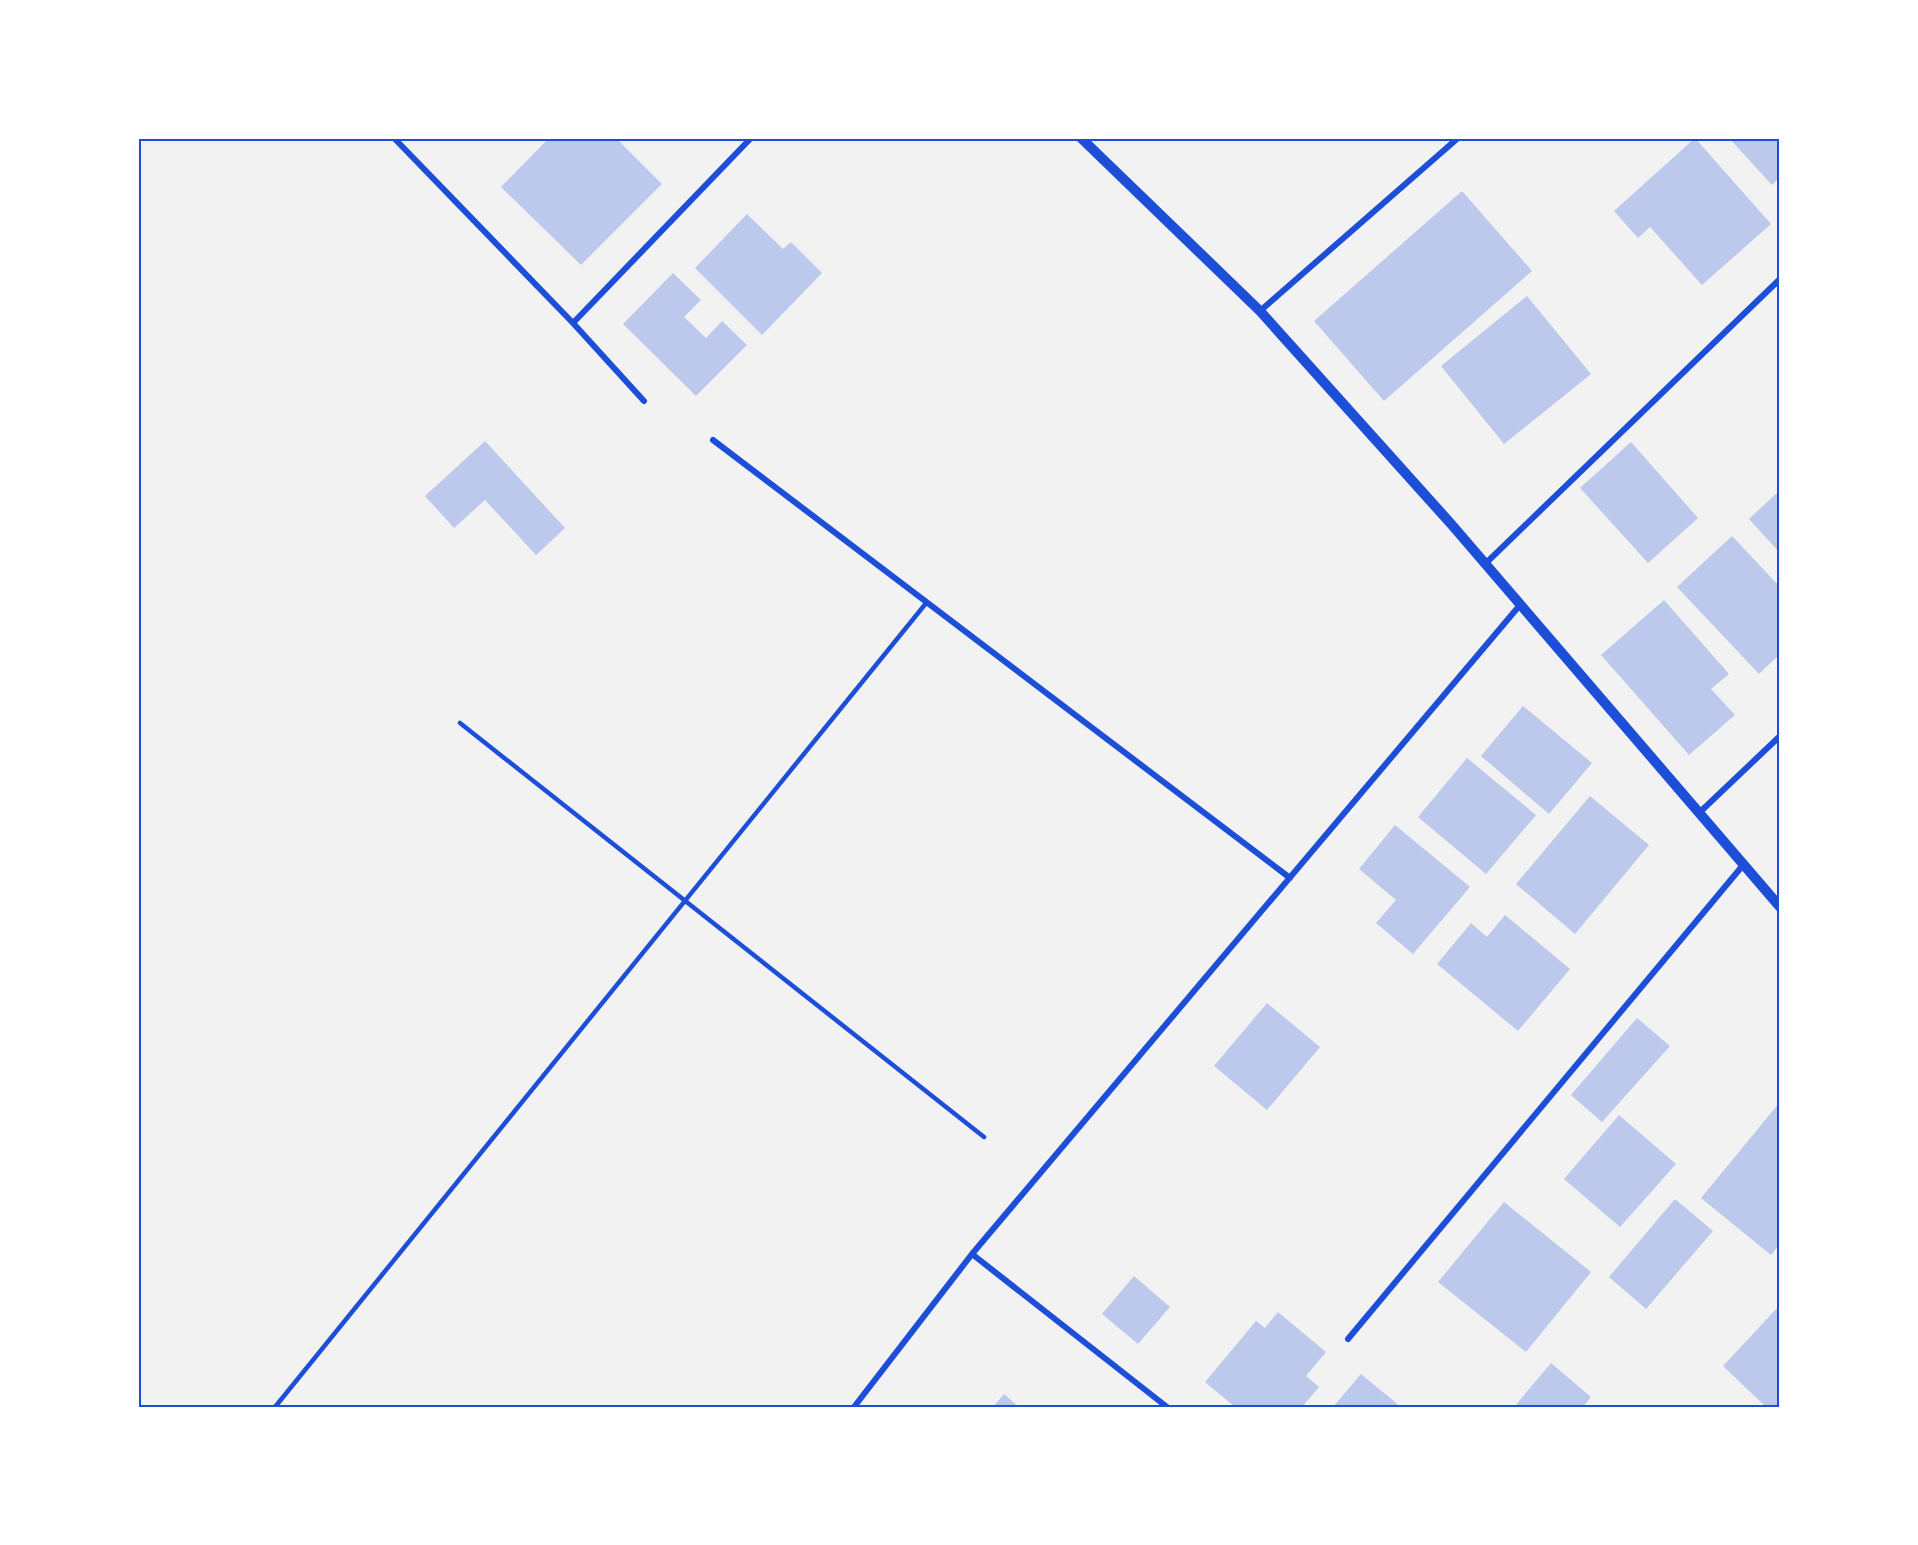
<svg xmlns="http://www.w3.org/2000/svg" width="1918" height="1545" font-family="Arial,sans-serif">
<rect width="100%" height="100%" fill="#f2f2f2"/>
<path fill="#bdc9ec" d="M549 138H616L662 184 581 265 501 187Z
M1695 138 1771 224 1702 285 1650 227 1638 238 1614 211Z
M1729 138H1780V177L1772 185Z
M1462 191 1532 271 1384 401 1314 321Z
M747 214 783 249 791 242 822 273 762 335 695 268Z
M673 273 701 300 684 317 706 338 722 321 747 345 696 396 623 324Z
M1527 296 1591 374 1504 444 1441 366Z
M485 441 565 528 536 555 485 500 454 528 425 496Z
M1631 442 1698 518 1648 563 1580 488Z
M1780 490V553L1749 519Z
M1732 536 1780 587V654L1759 674 1677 587Z
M1664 600 1729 674 1711 689 1735 715 1689 755 1601 655Z
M1523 706 1592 763 1549 814 1481 756Z
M1467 758 1536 815 1486 874 1418 817Z
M1590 796 1649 845 1575 934 1516 884Z
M1395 825 1470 887 1413 954 1376 923 1396 900 1359 869Z
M1505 915 1570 969 1518 1031 1437 964 1471 923 1487 937Z
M1267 1003 1320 1047 1267 1110 1214 1066Z
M1637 1018 1670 1046 1602 1122 1571 1095Z
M1780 1102V1244L1771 1255 1701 1198Z
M1619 1115 1676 1164 1620 1227 1564 1179Z
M1675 1199 1713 1231 1646 1309 1609 1277Z
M1504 1202 1591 1272 1526 1352 1438 1282Z
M1134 1276 1170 1307 1138 1344 1102 1314Z
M1780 1305V1407H1766L1723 1366Z
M1278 1312 1326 1352 1306 1376 1319 1387 1302 1407H1235L1205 1382 1256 1321 1265 1328Z
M1551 1363 1591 1397 1583 1407H1514Z
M1361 1374 1401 1407H1333Z
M1004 1394 1019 1407H993Z"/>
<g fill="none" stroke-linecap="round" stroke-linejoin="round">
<path stroke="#1d4ed8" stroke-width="4.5" d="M460 723 984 1137
M275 1407 927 602"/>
<path stroke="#1d4ed8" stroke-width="6" d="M394 138 573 323 644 401
M1260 311 1458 138
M573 323 751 138
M713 440 1290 878
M1485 564 1780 279
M1699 813 1780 736
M972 1254 1167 1407
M1348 1339 1744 864
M854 1407 972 1254 1520 605"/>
<path stroke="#1d4ed8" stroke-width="10" d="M1081 138 1260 311 1452 525 1780 907"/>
</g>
<rect width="1918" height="1545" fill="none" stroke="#ffffff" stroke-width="279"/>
<rect x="140" y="140" width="1638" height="1266" fill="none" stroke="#1d4ed8" stroke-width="2"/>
</svg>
